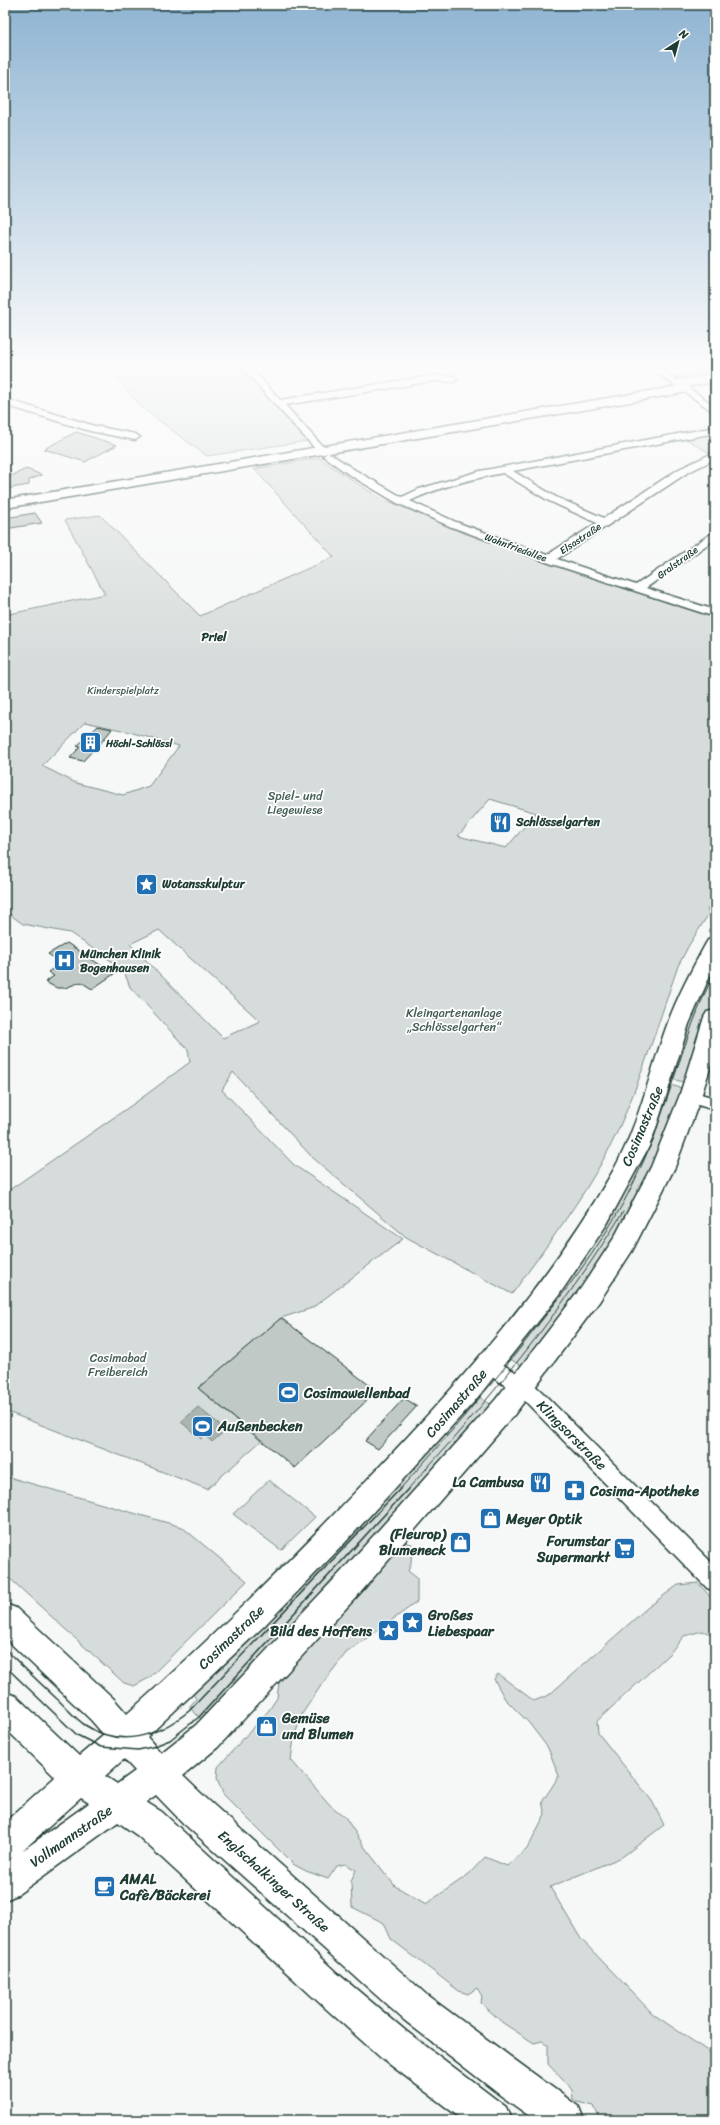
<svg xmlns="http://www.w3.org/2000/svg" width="720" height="2125" font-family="Sriracha,sans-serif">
<rect width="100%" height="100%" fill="#f6f7f7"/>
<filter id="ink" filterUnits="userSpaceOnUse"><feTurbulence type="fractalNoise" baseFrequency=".025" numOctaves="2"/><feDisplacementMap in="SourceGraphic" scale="8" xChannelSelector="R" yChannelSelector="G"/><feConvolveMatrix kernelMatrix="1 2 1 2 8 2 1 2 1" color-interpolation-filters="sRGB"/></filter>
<g filter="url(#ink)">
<path fill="#d6dcdb" stroke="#7a8c88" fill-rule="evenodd" d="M109 368H245L277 403 308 441 207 456 142 408Z
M690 368 700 372 715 369V375L684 380 672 377 697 372Z
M715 433V453L711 454 686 439Z
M319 458 378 497 460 531 715 616V905H711L707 910 710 912 689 945 678 966C657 1026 636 1097 607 1153 580 1203 545 1248 512 1294L406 1237 312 1157 233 1072 222 1090 294 1165 403 1239 312 1308 281 1318 198 1388 261 1441 207 1489 5 1411V1193L139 1100 190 1062 188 1050 130 987 123 969 70 933 23 924 5 911V615L105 594 65 520 100 515 200 616 334 557 254 469ZM85 722 126 731 179 746 149 786 123 795 76 783 42 766ZM490 799 536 813 506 848 458 836ZM159 930 260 1021 223 1038 130 944Z
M715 957V1008L690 1084 669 1078 680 1039Z
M666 1084 689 1090 615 1245 526 1368 508 1358Z
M473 1393 495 1407 337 1582 333 1578 318 1595 322 1599 206 1724 189 1707 196 1699 193 1694 250 1636Z
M5 1476 182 1527 247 1581 149 1678 134 1686 124 1683 5 1574Z
M269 1480 315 1517 281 1550 233 1514Z
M399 1541 412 1544 411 1563 408 1571 417 1578V1602L346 1653 322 1684 302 1714 294 1738 291 1760 330 1805 345 1817 366 1849 395 1886 426 1904 469 1874 485 1857 507 1866 527 1849 545 1814 542 1802 559 1776 548 1748 529 1723 505 1699 494 1679 498 1674 534 1701 549 1695 647 1608 678 1585 698 1583 715 1602V1635L702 1631 684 1636 669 1654 597 1721 598 1733 652 1801 664 1825 622 1857 550 1887 581 1939 653 2014 715 2056V2120H600L594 2106 577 2102 573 2099 572 2090 548 2064V2045L542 2041 534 2043 503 2023 481 2003 482 1996 477 1988 468 1994 459 1991 391 1939 384 1923 352 1907 351 1881 356 1870 345 1864 337 1866 328 1879 306 1871 293 1864 223 1794 217 1778 218 1767 269 1710 277 1698 279 1683Z"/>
<path fill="#aab5b1" stroke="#72857f" d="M198 1407 226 1430 212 1442 205 1435 201 1439 181 1422Z"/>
<path fill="#c0c9c6" stroke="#1f3d34" d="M76 432 117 445 85 462 44 449Z
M26 469 42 475 29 480V485L5 489V479Z
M35 513 42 523 5 529V518Z
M98 726 112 729 95 750H93L83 761 70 758 80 747 77 746Z
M67 943 114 974 92 989 81 982 65 988H57L45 982 54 976 48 972 61 963 48 954Z
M281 1318 377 1391 295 1468 198 1388Z
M404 1398 417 1406 378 1449 365 1441Z"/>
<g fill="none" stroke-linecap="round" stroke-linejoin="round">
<defs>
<path id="minor" d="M242 368H251L280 400 435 375 454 376 458 379 454 382 435 381 285 405 325 449V453H319Z
M650 368H659L715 406V413Z
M5 399 95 426 135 434 140 437 135 440 90 431 5 405Z
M715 427V433L513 471 556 497 604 518 679 469 715 452V459L687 473 557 559 636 585 715 531V539L646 588 715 610V617L552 564 449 526 397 503 348 474 323 456 328 453 331 454 355 470 402 497 419 489 480 471ZM503 473 549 501 597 523 547 555 456 522 410 501C439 487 471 479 503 473Z
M690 1091 715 1098V1110L684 1101 682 1097 684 1093Z
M490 1357 529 1380 542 1392 715 1566V1591L707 1588 528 1404 515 1392 483 1371 480 1365 483 1359Z"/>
<path id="secondary" d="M5 368H20L18 371 5 373Z
M715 938V964L689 1024 652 1141 607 1224 557 1298 473 1403 341 1547 264 1626 147 1737 161 1753 196 1725 341 1572 496 1399 581 1288 614 1238 651 1167 679 1097 704 1017 707 1012 715 1010V1052L701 1097 675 1167 632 1251 599 1302 514 1415 361 1592 218 1747 183 1776 207 1799 428 1996 579 2107 584 2120H535L500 2095 404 2020 183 1823 156 1795 146 1802 162 1812 337 1973 406 2031 506 2107 511 2120H463L380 2057 313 1997 138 1836 118 1822 17 1895 5 1900V1863L13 1857 5 1861V1822L55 1777 5 1728V1692L16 1696 79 1756 104 1735 91 1720 5 1638V1604L16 1608 113 1698 127 1714C209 1641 287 1564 362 1485 456 1387 545 1289 613 1171 639 1125 649 1074 667 1025 677 997 691 971 705 945L708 940ZM124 1759 135 1771 117 1784 105 1776ZM81 1798 89 1803 22 1851Z"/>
<path id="primary" d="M685 385 689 386 691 389 689 392 5 508V500Z"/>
<path id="trunk" d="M715 374V382L678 388 672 384 678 380Z"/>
</defs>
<use href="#minor" stroke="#1f3d34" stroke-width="3"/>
<use href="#secondary" stroke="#1f3d34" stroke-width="3"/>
<use href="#primary" stroke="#1f3d34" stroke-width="3"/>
<use href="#trunk" stroke="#1f3d34" stroke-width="3"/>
<use href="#minor" fill="#fff" fill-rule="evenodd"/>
<use href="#secondary" fill="#fff" fill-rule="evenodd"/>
<use href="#primary" fill="#fff" fill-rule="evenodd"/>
<use href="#trunk" fill="#fff" fill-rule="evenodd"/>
<path stroke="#1f3d34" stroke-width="1" d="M399 1490C449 1435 497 1379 542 1320 576 1278 609 1233 633 1184 667 1116 681 1040 715 971
M407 1490C487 1403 561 1313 623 1212"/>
<path stroke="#1f3d34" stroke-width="1.5" d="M5 1649C22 1666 39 1682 56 1698 66 1707 74 1718 85 1725 121 1749 158 1736 189 1711L400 1489
M5 1666 77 1735 101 1747 138 1750 152 1747 170 1740 199 1717 408 1489"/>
</g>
</g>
<linearGradient id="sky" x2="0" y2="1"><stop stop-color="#8fb4d2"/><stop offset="0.55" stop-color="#fbfbfb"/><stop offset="1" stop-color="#fbfbfb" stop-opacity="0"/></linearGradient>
<rect width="720" height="665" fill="url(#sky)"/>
<defs>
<symbol id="building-square" viewBox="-11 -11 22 22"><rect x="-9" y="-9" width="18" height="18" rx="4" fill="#1f6fb2" stroke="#fff"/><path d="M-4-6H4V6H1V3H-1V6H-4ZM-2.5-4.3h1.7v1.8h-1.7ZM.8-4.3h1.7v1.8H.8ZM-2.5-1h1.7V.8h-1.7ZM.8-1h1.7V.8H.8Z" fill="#fff"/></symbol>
<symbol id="restaurant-square" viewBox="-11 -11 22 22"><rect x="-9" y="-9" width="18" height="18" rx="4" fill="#1f6fb2" stroke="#fff"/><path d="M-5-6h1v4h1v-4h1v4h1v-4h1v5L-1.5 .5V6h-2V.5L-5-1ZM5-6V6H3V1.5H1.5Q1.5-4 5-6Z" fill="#fff"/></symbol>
<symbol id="sight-square" viewBox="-11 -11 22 22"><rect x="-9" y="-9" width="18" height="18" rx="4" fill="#1f6fb2" stroke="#fff"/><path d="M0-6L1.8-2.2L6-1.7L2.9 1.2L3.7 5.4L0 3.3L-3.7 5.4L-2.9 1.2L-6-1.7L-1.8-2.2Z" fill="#fff"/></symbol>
<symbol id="hospital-square" viewBox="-11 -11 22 22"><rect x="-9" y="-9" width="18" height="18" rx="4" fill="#1f6fb2" stroke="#fff"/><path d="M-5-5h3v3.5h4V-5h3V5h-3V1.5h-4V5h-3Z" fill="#fff"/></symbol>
<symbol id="stadium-square" viewBox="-11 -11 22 22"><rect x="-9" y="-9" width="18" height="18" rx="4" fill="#1f6fb2" stroke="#fff"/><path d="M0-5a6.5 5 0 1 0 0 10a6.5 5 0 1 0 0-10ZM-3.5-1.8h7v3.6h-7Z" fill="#fff"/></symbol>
<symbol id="pharmacy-square" viewBox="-11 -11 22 22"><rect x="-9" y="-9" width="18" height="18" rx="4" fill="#1f6fb2" stroke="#fff"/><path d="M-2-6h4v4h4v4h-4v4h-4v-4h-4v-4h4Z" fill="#fff"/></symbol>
<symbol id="shop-square" viewBox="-11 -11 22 22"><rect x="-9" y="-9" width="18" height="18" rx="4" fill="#1f6fb2" stroke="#fff"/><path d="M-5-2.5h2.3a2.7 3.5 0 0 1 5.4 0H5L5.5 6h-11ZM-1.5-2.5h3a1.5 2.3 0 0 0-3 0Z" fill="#fff"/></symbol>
<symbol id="supermarket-square" viewBox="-11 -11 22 22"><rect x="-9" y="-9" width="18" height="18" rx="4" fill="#1f6fb2" stroke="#fff"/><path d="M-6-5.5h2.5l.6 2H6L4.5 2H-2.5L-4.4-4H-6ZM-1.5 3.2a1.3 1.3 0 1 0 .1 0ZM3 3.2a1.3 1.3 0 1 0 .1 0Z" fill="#fff"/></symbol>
<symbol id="cafe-square" viewBox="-11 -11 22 22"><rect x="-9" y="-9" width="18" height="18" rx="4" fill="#1f6fb2" stroke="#fff"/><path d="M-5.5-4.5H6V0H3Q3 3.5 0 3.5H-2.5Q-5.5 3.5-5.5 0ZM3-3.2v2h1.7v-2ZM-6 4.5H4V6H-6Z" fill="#fff"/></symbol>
</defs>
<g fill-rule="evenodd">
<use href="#building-square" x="78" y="730" width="25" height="25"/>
<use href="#restaurant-square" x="488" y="810" width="25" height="25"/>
<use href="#sight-square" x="134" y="872" width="25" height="25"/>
<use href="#hospital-square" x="52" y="948" width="25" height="25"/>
<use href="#stadium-square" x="276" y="1380" width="25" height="25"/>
<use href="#stadium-square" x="190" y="1414" width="25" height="25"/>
<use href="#restaurant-square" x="528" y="1470" width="25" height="25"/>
<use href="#pharmacy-square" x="562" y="1478" width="25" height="25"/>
<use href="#shop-square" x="478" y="1506" width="25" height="25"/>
<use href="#shop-square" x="448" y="1530" width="25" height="25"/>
<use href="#supermarket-square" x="612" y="1536" width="25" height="25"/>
<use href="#sight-square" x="400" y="1610" width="25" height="25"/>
<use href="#sight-square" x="376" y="1618" width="25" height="25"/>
<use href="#shop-square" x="254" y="1714" width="25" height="25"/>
<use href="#cafe-square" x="92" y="1874" width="25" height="25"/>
</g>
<g text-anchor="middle" stroke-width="3.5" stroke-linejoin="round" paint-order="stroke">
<g font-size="10" fill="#1f3d34" stroke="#fff">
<text transform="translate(580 538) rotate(-34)" y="4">Elsastraße</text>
<text transform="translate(516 547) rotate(20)" y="4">Wahnfriedallee</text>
<text transform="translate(677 562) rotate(-36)" y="4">Gralstraße</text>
</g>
<g font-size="10" fill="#445d55" stroke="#fff">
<text x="123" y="694">Kinderspielplatz</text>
</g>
<g font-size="10" font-weight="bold" fill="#1f3d34" stroke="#fff" text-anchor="start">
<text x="106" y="747">Höchl-Schlössl</text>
</g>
<g font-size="12" font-weight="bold" fill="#1f3d34" stroke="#fff">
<text x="214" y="641">Priel</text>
</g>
<g font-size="12" fill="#445d55" stroke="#fff">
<text x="295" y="800">Spiel- und<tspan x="295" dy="14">Liegewiese</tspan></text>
<text x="454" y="1017">Kleingartenanlage<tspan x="454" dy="14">„Schlösselgarten“</tspan></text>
<text x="118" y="1362">Cosimabad<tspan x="118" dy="14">Freibereich</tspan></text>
</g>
<g font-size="12" font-weight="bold" fill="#1f3d34" stroke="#fff" text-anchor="start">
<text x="516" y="826">Schlösselgarten</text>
<text x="162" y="888">Wotansskulptur</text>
<text x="80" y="958">München Klinik<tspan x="80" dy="14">Bogenhausen</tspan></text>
</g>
<g font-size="14" fill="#1f3d34" stroke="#fff">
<text transform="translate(642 1126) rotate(-67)" y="5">Cosimastraße</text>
<text transform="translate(456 1403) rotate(-49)" y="5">Cosimastraße</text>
<text transform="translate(572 1435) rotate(45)" y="5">Klingsorstraße</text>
<text transform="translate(231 1637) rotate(-44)" y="5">Cosimastraße</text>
<text transform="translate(71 1836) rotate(-35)" y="5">Vollmannstraße</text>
<text transform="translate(274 1881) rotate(42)" y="5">Englschalkinger Straße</text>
</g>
<g font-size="14" font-weight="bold" fill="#1f3d34" stroke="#fff" text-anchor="start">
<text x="304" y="1398">Cosimawellenbad</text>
<text x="218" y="1431">Außenbecken</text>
<text x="524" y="1487" text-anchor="end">La Cambusa</text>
<text x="590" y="1496">Cosima-Apotheke</text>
<text x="506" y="1524">Meyer Optik</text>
<text x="446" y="1539" text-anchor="end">(Fleurop)<tspan x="446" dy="16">Blumeneck</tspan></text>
<text x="610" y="1546" text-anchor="end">Forumstar<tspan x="610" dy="16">Supermarkt</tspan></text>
<text x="428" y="1620">Großes<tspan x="428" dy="16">Liebespaar</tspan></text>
<text x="372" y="1636" text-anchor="end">Bild des Hoffens</text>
<text x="282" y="1723">Gemüse<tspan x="282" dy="16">und Blumen</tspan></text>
<text x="120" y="1884">AMAL<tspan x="120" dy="16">Cafè/Bäckerei</tspan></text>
</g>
</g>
<rect width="720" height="2125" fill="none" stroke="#fff" stroke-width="20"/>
<rect x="10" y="10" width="700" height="2105" fill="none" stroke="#1f3d34" stroke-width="1.5" filter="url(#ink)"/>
<g transform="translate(678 42) rotate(36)" stroke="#ffffff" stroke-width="3" paint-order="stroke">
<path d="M0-3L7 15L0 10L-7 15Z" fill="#1f3d34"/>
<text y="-6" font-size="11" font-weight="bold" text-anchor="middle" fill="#1f3d34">N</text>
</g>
</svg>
